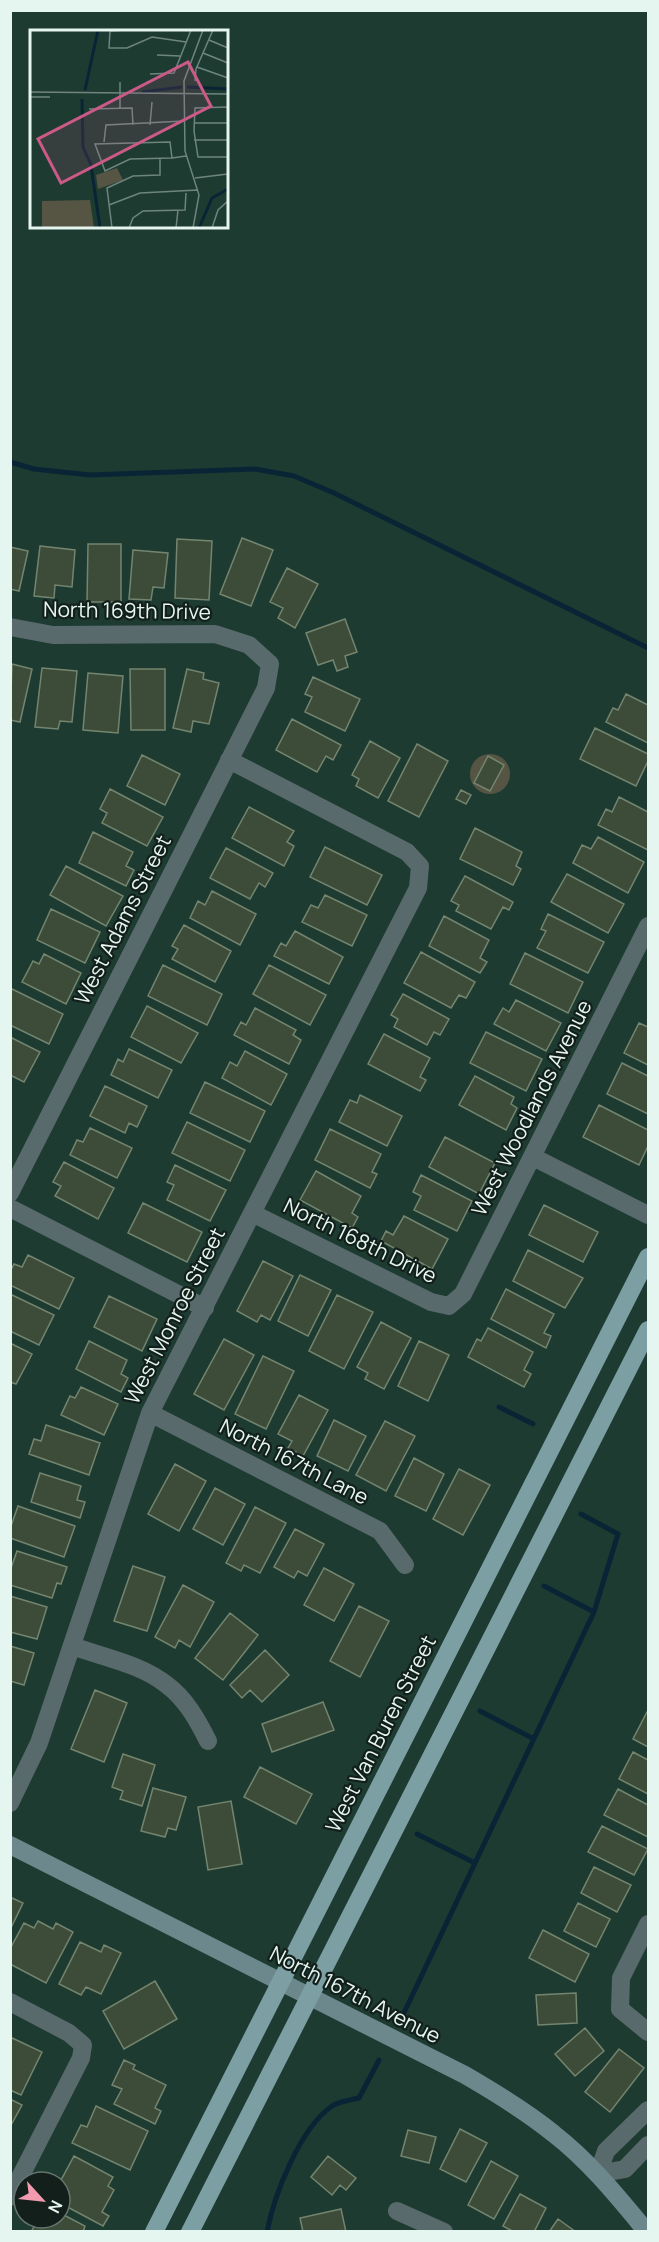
<svg xmlns="http://www.w3.org/2000/svg" width="659" height="2242" font-family="Manrope,sans-serif">
<rect width="100%" height="100%" fill="#1e3b32"/>
<path fill="#565543" d="M470 774a20 20 0 1 1 40 0a20 20 0 1 1-40 0Z"/>
<g fill="none" stroke-linecap="round" stroke-linejoin="round">
<path stroke="#092435" stroke-width="5" d="M10 462 34 469 90 475 255 469 294 476 334 493 648 648
M499 1407 533 1424
M544 1586 594 1612
M480 1711 532 1738
M417 1834 475 1863
M402 2017 594 1612 618 1534 581 1514
M267 2232C274 2195 300 2128 332 2106 339 2101 351 2100 359 2098L379 2060"/>
</g>
<path fill="#3d4c38" stroke="#74856f" stroke-width="1.5" d="M242 538 273 550 251 606 220 594Z
M177 539 212 541 209 600 175 598Z
M88 544H121V602H87Z
M40 546 75 550 72 587 55 585 54 598 34 596Z
M10 547 28 551 19 591 10 589Z
M133 550 168 553 164 588 153 587 151 600 129 599Z
M287 568 318 584 295 628 278 618 283 608 270 602Z
M345 619 357 652 345 656 348 667 337 671 333 660 318 665 306 633Z
M12 664 32 669 20 722 10 720Z
M42 668 77 671 72 722 60 721 58 729 35 727Z
M130 669H165V730H131Z
M187 669 204 673 203 679 219 683 209 724 193 721 191 732 173 728Z
M88 673 123 676 118 733 83 730Z
M313 677 360 699 345 731 305 712 312 697 305 694Z
M626 694 648 705V743L606 722 613 708 618 710Z
M292 719 341 745 333 760 326 756 317 772 276 750Z
M595 728 648 754V761L636 786 580 759Z
M370 741 400 758 378 798 356 786 359 779 352 775Z
M417 744 448 761 419 817 388 801Z
M142 755 180 774 165 805 127 786Z
M488 756 504 765 490 791 474 783Z
M110 789 163 817 147 846 102 823 107 813 100 809Z
M461 790 471 795 466 804 456 799Z
M619 797 648 812V850L598 825 606 809 612 812Z
M249 807 294 831 287 842 294 846 284 866 232 838Z
M475 828 522 852 516 866 521 869 513 885 460 859Z
M93 832 133 852 126 866 134 870 126 886 79 863Z
M598 837 644 862 628 893 573 863 582 845 591 849Z
M325 847 382 875 367 905 310 877Z
M226 848 273 873 265 887 259 883 250 899 210 878Z
M66 866 123 896 106 926 50 895Z
M567 874 624 904 608 933 551 902Z
M465 876 513 902 509 910 503 907 491 929 456 911 459 905 451 901Z
M212 891 256 914 240 945 190 918 198 901 205 905Z
M325 895 367 915 352 946 302 922 311 905 318 908Z
M51 909 100 932 85 963 37 940Z
M548 914 604 942 588 973 537 948 546 931 541 929Z
M444 916 489 940 480 958 487 962 480 973 429 946Z
M184 925 231 951 215 982 172 959 178 949 172 946Z
M295 931 343 957 329 984 274 956 281 943 286 946Z
M421 952 475 982 466 998 459 995 451 1008 404 983Z
M525 953 583 982 568 1013 510 984Z
M44 954 81 973 66 1004 22 982 33 961 39 964Z
M163 965 222 994 207 1025 148 996Z
M269 965 326 995 310 1025 253 994Z
M10 988 63 1014 49 1044 10 1025Z
M403 994 449 1019 440 1035 434 1032 427 1045 394 1027 398 1019 391 1015Z
M516 1000 561 1023 546 1051 494 1024 503 1008 509 1012Z
M147 1006 198 1033 181 1063 131 1037Z
M255 1008 296 1030 293 1035 301 1040 289 1064 234 1035 241 1022 246 1025Z
M639 1023 648 1027V1065L624 1053Z
M486 1032 542 1059 526 1091 470 1063Z
M384 1034 430 1058 420 1077 426 1080 420 1091 368 1064Z
M10 1037 40 1052 24 1082 10 1075Z
M129 1049 172 1070 158 1098 111 1075 118 1059 123 1062Z
M245 1051 287 1074 271 1105 222 1078 230 1062 237 1066Z
M622 1063 648 1076V1114L607 1094Z
M475 1076 514 1097 511 1104 517 1108 506 1130 459 1105Z
M205 1082 265 1111 250 1142 190 1113Z
M105 1086 147 1106 137 1127 129 1123 125 1133 90 1116Z
M360 1095 402 1116 387 1146 339 1122 350 1100 357 1103Z
M599 1105 648 1130V1146L639 1165 583 1137Z
M187 1122 245 1150 230 1181 172 1153Z
M90 1128 132 1148 117 1178 70 1155 77 1140 83 1142Z
M330 1129 381 1154 372 1172 377 1174 370 1188 315 1160Z
M445 1137 495 1163 479 1194 429 1167Z
M64 1162 114 1188 98 1219 55 1196 61 1186 53 1182Z
M175 1165 226 1190 210 1221 167 1200 174 1185 167 1182Z
M316 1171 361 1196 352 1213 358 1217 352 1228 300 1200Z
M421 1175 472 1201 457 1231 414 1210 421 1196 413 1192Z
M143 1203 202 1232 187 1262 128 1233Z
M544 1205 598 1232 583 1262 529 1235Z
M404 1216 448 1239 432 1269 381 1241 386 1231 393 1235Z
M528 1250 583 1278 565 1308 513 1281Z
M28 1255 74 1278 59 1309 10 1285V1272L14 1264 22 1267Z
M263 1261 293 1276 270 1320 261 1315 257 1322 237 1311Z
M300 1275 331 1290 308 1336 278 1321Z
M506 1289 554 1314 544 1333 551 1336 546 1348 491 1319Z
M10 1294 54 1315 39 1345 10 1331Z
M337 1295 373 1312 344 1369 309 1351Z
M109 1296 157 1319 142 1351 94 1327Z
M381 1322 411 1338 384 1389 365 1379 368 1373 357 1367Z
M488 1328 533 1352 524 1370 531 1374 524 1387 468 1357 477 1339 481 1341Z
M224 1339 254 1355 224 1410 194 1394Z
M89 1341 127 1360 121 1374 128 1378 121 1392 76 1369Z
M419 1341 449 1355 428 1401 398 1386Z
M10 1343 32 1354 16 1384 10 1382Z
M263 1356 294 1371 266 1429 235 1414Z
M81 1387 118 1404 104 1435 61 1415 70 1396 75 1398Z
M299 1395 328 1410 303 1456 288 1448 292 1441 278 1434Z
M334 1420 366 1436 348 1471 317 1456Z
M385 1421 415 1436 386 1491 356 1475Z
M46 1425 100 1443 89 1475 29 1454 34 1439 41 1441Z
M414 1458 444 1474 426 1511 395 1496Z
M175 1464 206 1481 179 1531 148 1514Z
M459 1469 490 1485 463 1535 433 1519Z
M40 1473 81 1486 77 1500 85 1502 80 1518 31 1502Z
M215 1488 245 1504 223 1545 193 1529Z
M18 1506 75 1526 64 1557 10 1538V1529Z
M255 1507 286 1523 260 1573 244 1565 241 1571 226 1563Z
M295 1529 324 1544 307 1576 298 1571 294 1578 274 1567Z
M17 1551 67 1567 61 1584 57 1583 52 1598 10 1585V1571Z
M133 1566 165 1577 147 1631 114 1621Z
M324 1568 354 1584 334 1621 304 1605Z
M183 1585 214 1602 190 1647 179 1640 175 1648 155 1637Z
M10 1596 47 1607 37 1639 10 1632Z
M359 1606 389 1621 360 1677 330 1661Z
M230 1613 258 1635 223 1680 195 1658Z
M10 1646 34 1653 24 1685 10 1681Z
M265 1650 289 1675 262 1702 250 1690 242 1698 230 1685Z
M95 1690 127 1703 104 1762 71 1749Z
M323 1702 334 1730 272 1752 262 1724Z
M647 1712 648 1713V1747L633 1739Z
M633 1752 648 1760V1794L619 1779Z
M123 1754 155 1765 142 1806 120 1799 123 1791 112 1787Z
M260 1767 312 1794 296 1824 244 1797Z
M153 1788 186 1797 176 1830 168 1828 165 1837 141 1831Z
M618 1789 648 1805V1837L604 1815Z
M231 1801 242 1864 208 1870 198 1807Z
M602 1826 648 1849 634 1875 588 1852Z
M594 1867 631 1885 617 1912 581 1893Z
M10 1897 23 1903 10 1930Z
M578 1903 610 1919 596 1947 564 1931Z
M38 1921 53 1929 56 1923 73 1932 46 1983 10 1964V1949L24 1923 34 1928Z
M543 1930 589 1954 575 1982 529 1958Z
M80 1942 101 1952 104 1945 121 1953 101 1994 86 1987 81 1995 59 1984Z
M155 1981 177 2019 124 2049 103 2011Z
M576 1993 577 2023 538 2025 536 1995Z
M585 2028 604 2051 575 2076 555 2054Z
M10 2037 42 2052 21 2095 10 2090Z
M619 2049 644 2068 610 2112 585 2092Z
M124 2060 135 2065 133 2069 166 2085 155 2108 161 2111 155 2124 114 2104 122 2089 112 2085Z
M10 2099 22 2105 10 2127Z
M96 2106 148 2131 130 2170 72 2143 81 2125 87 2127Z
M460 2129 487 2143 466 2182 440 2169Z
M408 2130 436 2137 429 2163 401 2156Z
M74 2156 113 2177 108 2186 114 2190 102 2212 109 2216 103 2226 60 2203V2182Z
M328 2156 356 2178 346 2190 340 2185 332 2195 311 2177Z
M491 2161 518 2176 494 2219 468 2205Z
M520 2194 546 2208 534 2232H514L503 2226Z
M341 2209 346 2232H303L300 2218Z
M60 2213 85 2226 83 2232H31L39 2218H60Z
M558 2219 576 2232H549Z"/>
<g fill="none" stroke-linecap="round" stroke-linejoin="round">
<path stroke="#596a6c" stroke-width="18" d="M10 627 53 635 215 634 249 645 270 664 266 688 10 1193
M533 1157 648 1215
M10 1208 205 1308
M252 1213 431 1302 449 1306 463 1294 648 926
M150 1413 380 1531 405 1565
M72 1646C103 1657 141 1664 167 1685 186 1699 198 1721 208 1741
M10 1803 39 1743 150 1413 418 888 420 866 407 852 229 760
M648 1924 621 1978 620 2009 648 2032
M10 2002 69 2033 83 2045 81 2058 10 2197
M648 2110 606 2151 598 2174 625 2169 648 2145
M397 2211 444 2232"/>
<path stroke="#6d888c" stroke-width="18" d="M10 1845 465 2075C496 2093 526 2111 554 2134 590 2162 618 2197 647 2232"/>
<path stroke="#7c9fa4" stroke-width="18" d="M154 2232 648 1257
M190 2232 648 1330"/>
</g>
<g text-anchor="middle" stroke-width="4.5" stroke-linejoin="round" paint-order="stroke">
<g font-size="21" fill="#e5f5ef" stroke="#121f1b">
<text transform="translate(127 611) rotate(1)" y="7">North 169th Drive</text>
<text transform="translate(123 920) rotate(-63)" y="7">West Adams Street</text>
<text transform="translate(532 1108) rotate(-63)" y="7">West Woodlands Avenue</text>
<text transform="translate(360 1241) rotate(26)" y="7">North 168th Drive</text>
<text transform="translate(175 1316) rotate(-63)" y="7">West Monroe Street</text>
<text transform="translate(294 1462) rotate(27)" y="7">North 167th Lane</text>
<text transform="translate(381 1734) rotate(-63)" y="7">West Van Buren Street</text>
<text transform="translate(355 1995) rotate(27)" y="7">North 167th Avenue</text>
</g>
</g>
<g transform="translate(30 30)">
<rect width="198" height="198" fill="#1e3b32"/>
<path d="M87 138 93 150 68 159 66 145ZM60 170 64 198H12V171Z" fill="#565543"/>
<path fill="none" stroke="#092435" stroke-width="3" d="M157 57 198 59M55 60 68 0M112 62 152 57M52 69 53 117 61 135 70 198M169 198 182 168 198 159"/>
<path fill="none" stroke="#6e857e" stroke-width="1.5" d="M97 0 80 1 79 18H97L122 7 156 12M179 10 198 18M173 23 198 33M127 25 150 26M167 37 198 48M120 44 144 43 161 0M165 51 166 39 183 0M90 52V78M0 62 198 64M0 67H20M0 77V117M198 77 165 78 164 101 168 127H198M59 79 102 78 103 95M164 93H198M120 95 122 72M164 110H198M74 112 76 95 154 91M142 128 140 112 65 114 75 141 100 129 142 128 156 126M165 148 198 144M79 175 110 163 168 160M82 198 77 158 103 146 130 145V128M99 198 103 188 113 181 155 180 156 163M146 198 148 180M163 198 169 165 155 121 154 51 173 0M182 198 188 180 198 171"/>
<path fill="#cc5a87" fill-opacity="0.15" stroke="#cc5a87" stroke-width="3" d="M158 32 181 76 31 153 8 109Z"/>
<rect width="198" height="198" fill="none" stroke="#e5f5ef" stroke-width="3"/>
</g>
<rect width="659" height="2242" fill="none" stroke="#e5f5ef" stroke-width="24"/>
<g transform="translate(42 2200) rotate(117)"><circle r="28" fill="#121f1b" stroke="#667570" stroke-width="1.5"/>
<path d="M0-4.5L10 22L0 15L-10 22Z" fill="#f29aaf"/>
<text y="-9" font-size="16" font-weight="bold" text-anchor="middle" fill="#e5f5ef">N</text>
</g>
</svg>
